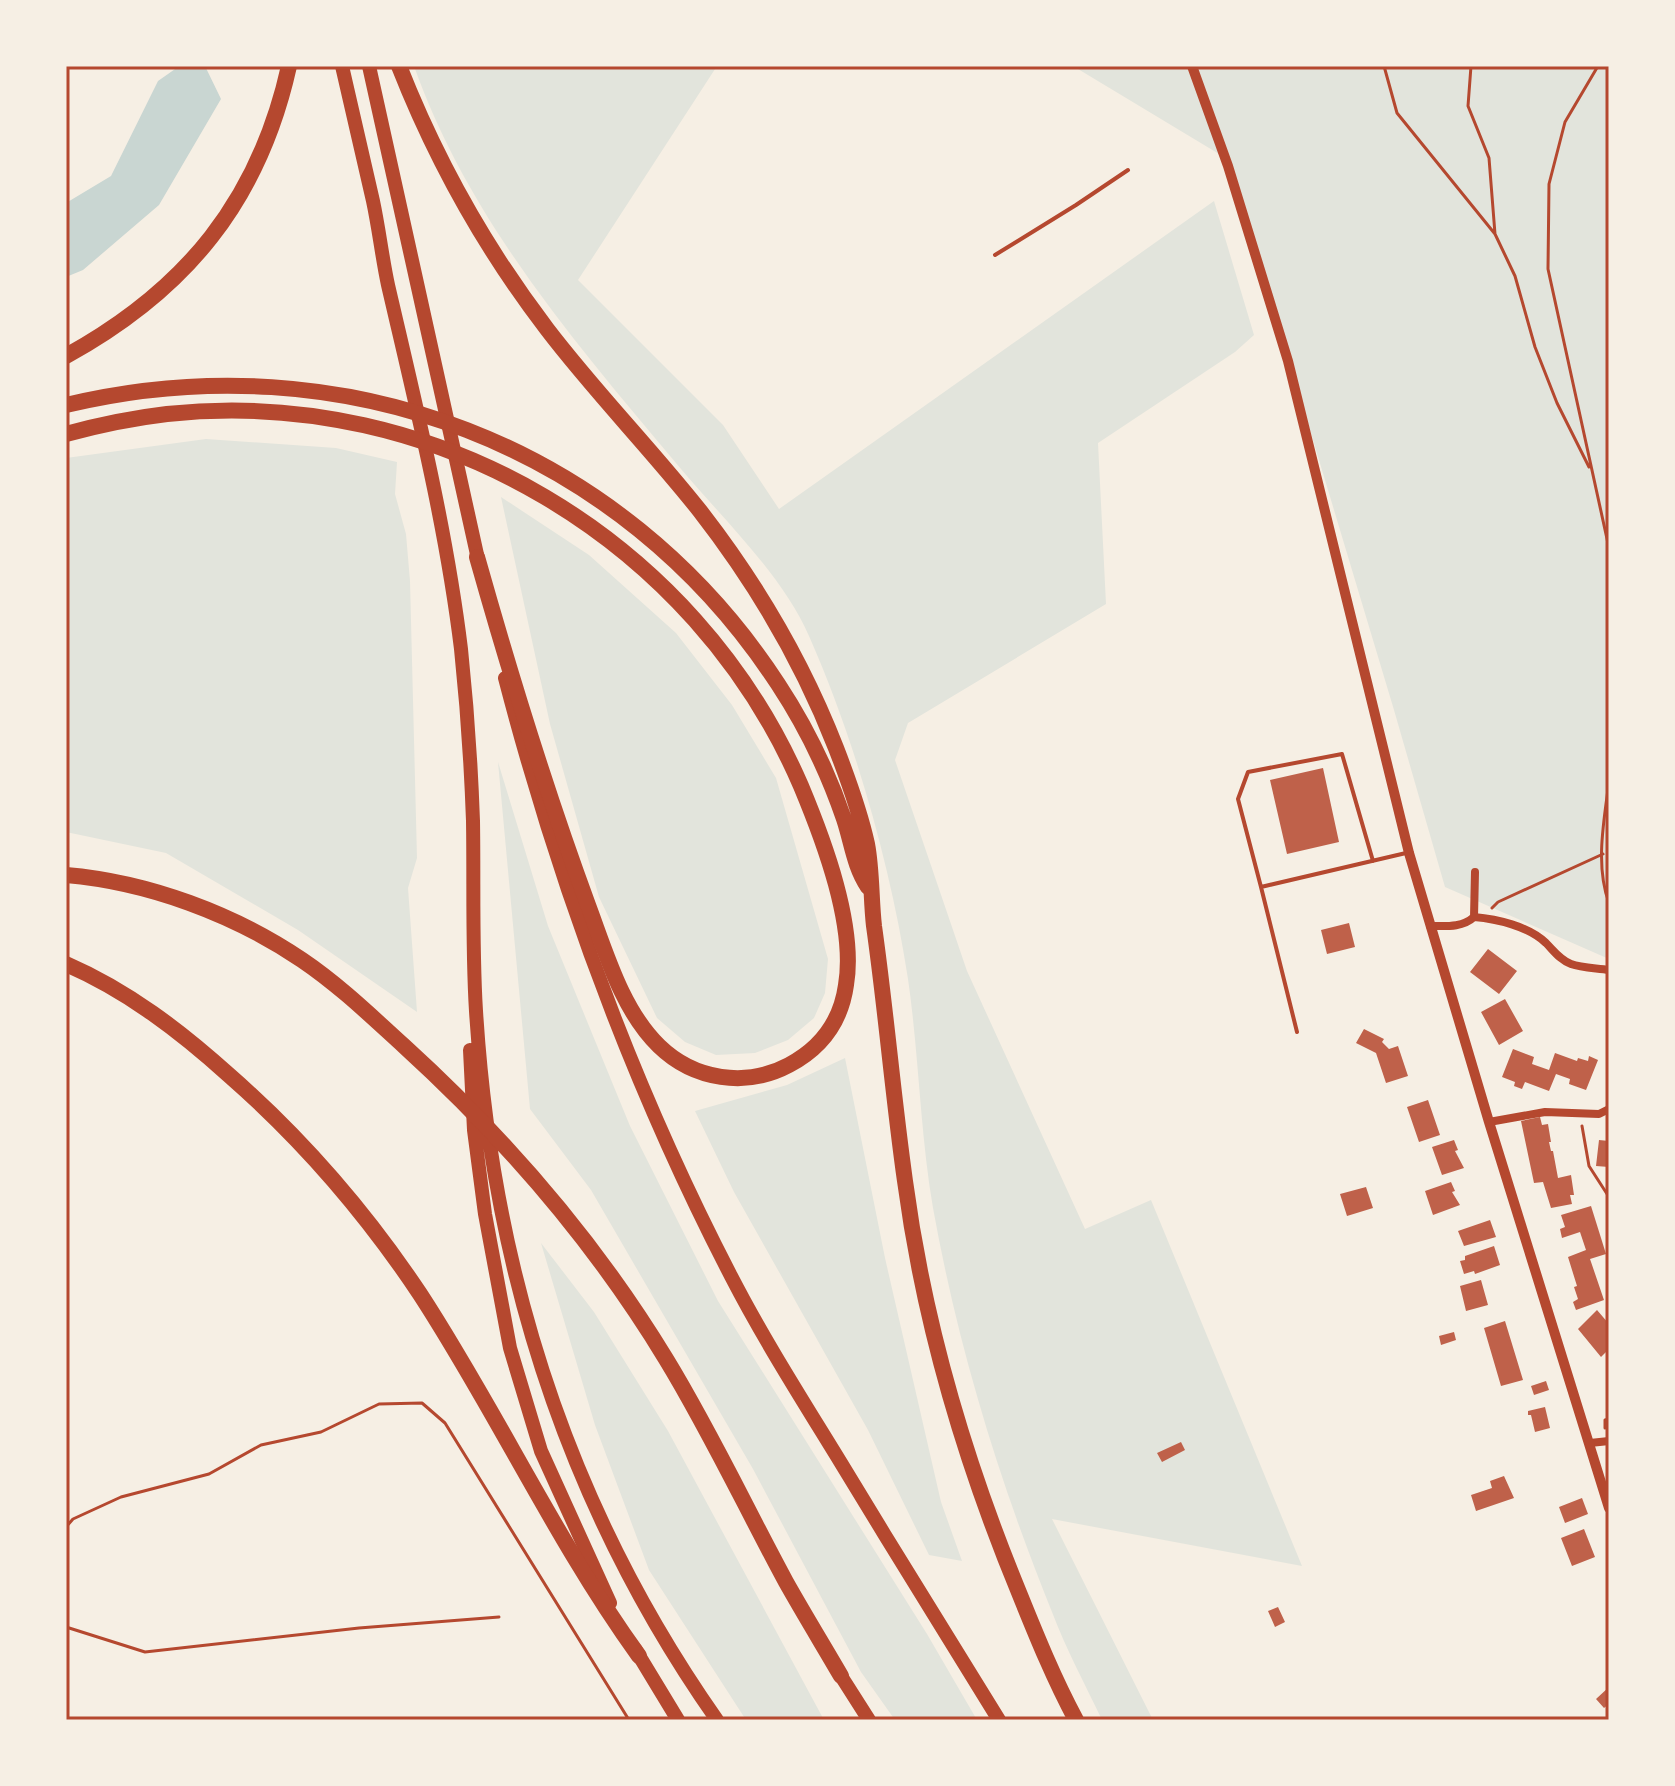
<svg xmlns="http://www.w3.org/2000/svg" width="1675" height="1786" font-family="Helvetica,sans-serif">
<rect width="100%" height="100%" fill="#f6efe4"/>
<path fill="#e2e4dc" d="M414 66H717L578 280 723 425 779 509 1214 201 1254 335 1235 352 1098 443 1106 604 908 723 895 760 967 971 1085 1229 1151 1200 1302 1566 1052 1519 1153 1720H1102C1085 1684 1066 1649 1052 1612 999 1481 958 1347 933 1208 920 1132 919 1055 908 979 891 867 855 740 809 636 783 576 724 520 681 469 577 345 469 221 414 66Z
M1073 66H1609V959L1445 887 1394 710 1229 160Z
M206 439 336 448 397 462 395 494 406 534 410 581 417 858 408 888 417 1012 298 930 166 853 66 832V458Z
M501 497 589 555 676 633 732 705 776 778 828 959 825 993 814 1018 788 1040 755 1053 716 1055 685 1042 657 1018 599 897 550 724Z
M498 762 548 926 630 1126 718 1301 927 1634 977 1720H895L861 1672 753 1469 591 1190 530 1109Z
M845 1058 885 1258 941 1502 962 1561 929 1555 868 1430 734 1192 695 1111 787 1085Z
M541 1243 594 1312 668 1431 824 1720H746L649 1570 595 1425Z"/>
<path fill="#c9d6d2" d="M205 66 221 99 159 205 83 270 66 277V203L111 176 158 81 178 67Z"/>
<path fill="#bf614a" d="M1323 768 1339 842 1287 854 1270 780Z
M1349 923 1355 947 1327 954 1321 930Z
M1488 949 1517 971 1499 994 1470 972Z
M1505 999 1523 1031 1499 1045 1481 1012Z
M1364 1029 1384 1039 1382 1042 1389 1049 1398 1046 1408 1076 1386 1083 1376 1053 1356 1043Z
M1513 1049 1534 1057 1532 1064 1549 1070 1555 1053 1577 1061 1578 1058 1588 1061 1589 1056 1598 1060 1586 1090 1569 1084 1570 1079 1556 1074 1549 1091 1525 1082 1522 1089 1514 1086 1515 1082 1502 1077Z
M1428 1100 1440 1135 1419 1142 1407 1107Z
M1540 1117 1542 1125 1548 1124 1551 1142H1549L1551 1151H1553L1558 1178 1571 1175 1574 1195H1570L1572 1204 1551 1208 1543 1182 1534 1183 1521 1121Z
M1454 1140 1458 1150 1455 1151 1464 1168 1442 1175 1432 1147Z
M1599 1140 1609 1141V1167L1596 1166Z
M1451 1182 1455 1191 1452 1192 1460 1205 1433 1215 1425 1191Z
M1366 1187 1373 1208 1347 1216 1340 1194Z
M1591 1206 1606 1254 1590 1259 1604 1300 1576 1310 1573 1302 1578 1299 1574 1287 1577 1286 1568 1257 1586 1250 1580 1232 1562 1238 1560 1229 1565 1227 1561 1215Z
M1490 1220 1496 1237 1464 1246 1458 1231Z
M1494 1246 1500 1265 1475 1274 1474 1271 1464 1274 1460 1261 1465 1260V1256Z
M1481 1280 1488 1305 1466 1311 1460 1286Z
M1597 1310 1609 1324V1349L1601 1357 1578 1329Z
M1505 1321 1523 1380 1501 1386 1484 1328Z
M1454 1332 1456 1340 1441 1345 1439 1336Z
M1546 1381 1549 1390 1534 1395 1531 1386Z
M1545 1407 1550 1428 1535 1432 1531 1415H1528V1411Z
M1181 1442 1185 1450 1162 1462 1157 1453Z
M1504 1476 1514 1498 1476 1511 1471 1495 1492 1488 1490 1481Z
M1582 1498 1588 1514 1565 1523 1559 1507Z
M1584 1529 1595 1557 1572 1566 1561 1538Z
M1278 1607 1285 1622 1275 1627 1268 1611Z
M1609 1687V1704L1604 1708 1596 1699Z"/>
<g fill="none" stroke-linecap="round" stroke-linejoin="round">
<path stroke="#b5482f" stroke-width="3" d="M1384 66 1397 113 1495 234
M1471 66 1468 106 1489 158 1495 234 1515 276 1535 347 1557 403 1589 467
M1598 66 1565 122 1549 184 1548 269 1609 548
M1609 782C1604 820 1595 866 1609 903
M1492 908 1498 902 1603 854
M1582 1126 1589 1166 1609 1197
M1605 1428V1420L1609 1419
M66 1527 73 1519 121 1497 209 1474 261 1445 321 1432 379 1404 422 1403 445 1423 629 1720
M66 1627 145 1652 359 1628 499 1617"/>
<path stroke="#b5482f" stroke-width="4" d="M995 255 1076 205 1128 170
M1373 861 1342 754 1248 772 1238 799 1261 887 1406 853
M1261 887 1297 1032"/>
<path stroke="#b5482f" stroke-width="8" d="M1474 917C1497 919 1528 926 1546 943 1554 951 1560 960 1571 964 1582 968 1597 968 1609 970
M1430 926C1445 926 1462 928 1474 917L1475 872
M1489 1122 1545 1112 1599 1114 1609 1109
M1590 1443 1609 1441"/>
<path stroke="#b5482f" stroke-width="10" d="M1192 66 1228 166 1288 361 1409 853 1489 1122 1609 1508"/>
<path stroke="#b5482f" stroke-width="14" d="M342 66C352 111 363 156 373 201 379 229 382 257 388 285 416 406 446 526 461 649 467 706 471 764 473 821 474 884 472 948 476 1011 492 1268 568 1508 717 1720
M369 66 480 568
M505 678C559 885 632 1085 731 1276 764 1340 803 1401 841 1463 893 1549 946 1634 999 1720
M470 1050 474 1130 485 1214 510 1348 541 1451 610 1603
M635 1649 678 1720
M841 1676 869 1720"/>
<path stroke="#b5482f" stroke-width="16" d="M399 66C436 160 485 248 547 329 595 392 651 449 700 511 756 583 803 663 836 748 848 779 860 812 867 844 872 870 871 900 874 926 886 1011 893 1096 905 1181 924 1324 965 1462 1020 1595 1037 1637 1054 1679 1076 1720
M66 356C186 290 259 201 289 66
M66 405C342 339 622 445 778 684 805 725 828 772 844 819 852 843 854 866 868 887
M66 434C99 425 133 418 167 414 435 385 695 540 801 786 824 841 856 926 846 985 841 1021 821 1048 789 1065 746 1088 694 1080 659 1046 622 1010 606 953 588 905 546 791 510 674 477 557
M66 875C148 882 234 914 302 960 339 985 371 1016 404 1046 505 1138 595 1242 666 1359 710 1431 746 1508 786 1582 804 1614 823 1645 841 1676
M66 964C128 991 180 1031 230 1076 303 1140 366 1213 420 1294 497 1412 556 1541 639 1656"/>
</g>
<rect width="1675" height="1786" fill="none" stroke="#f6efe4" stroke-width="136"/>
<rect x="68" y="68" width="1539" height="1650" fill="none" stroke="#b5482f" stroke-width="3"/>
</svg>
